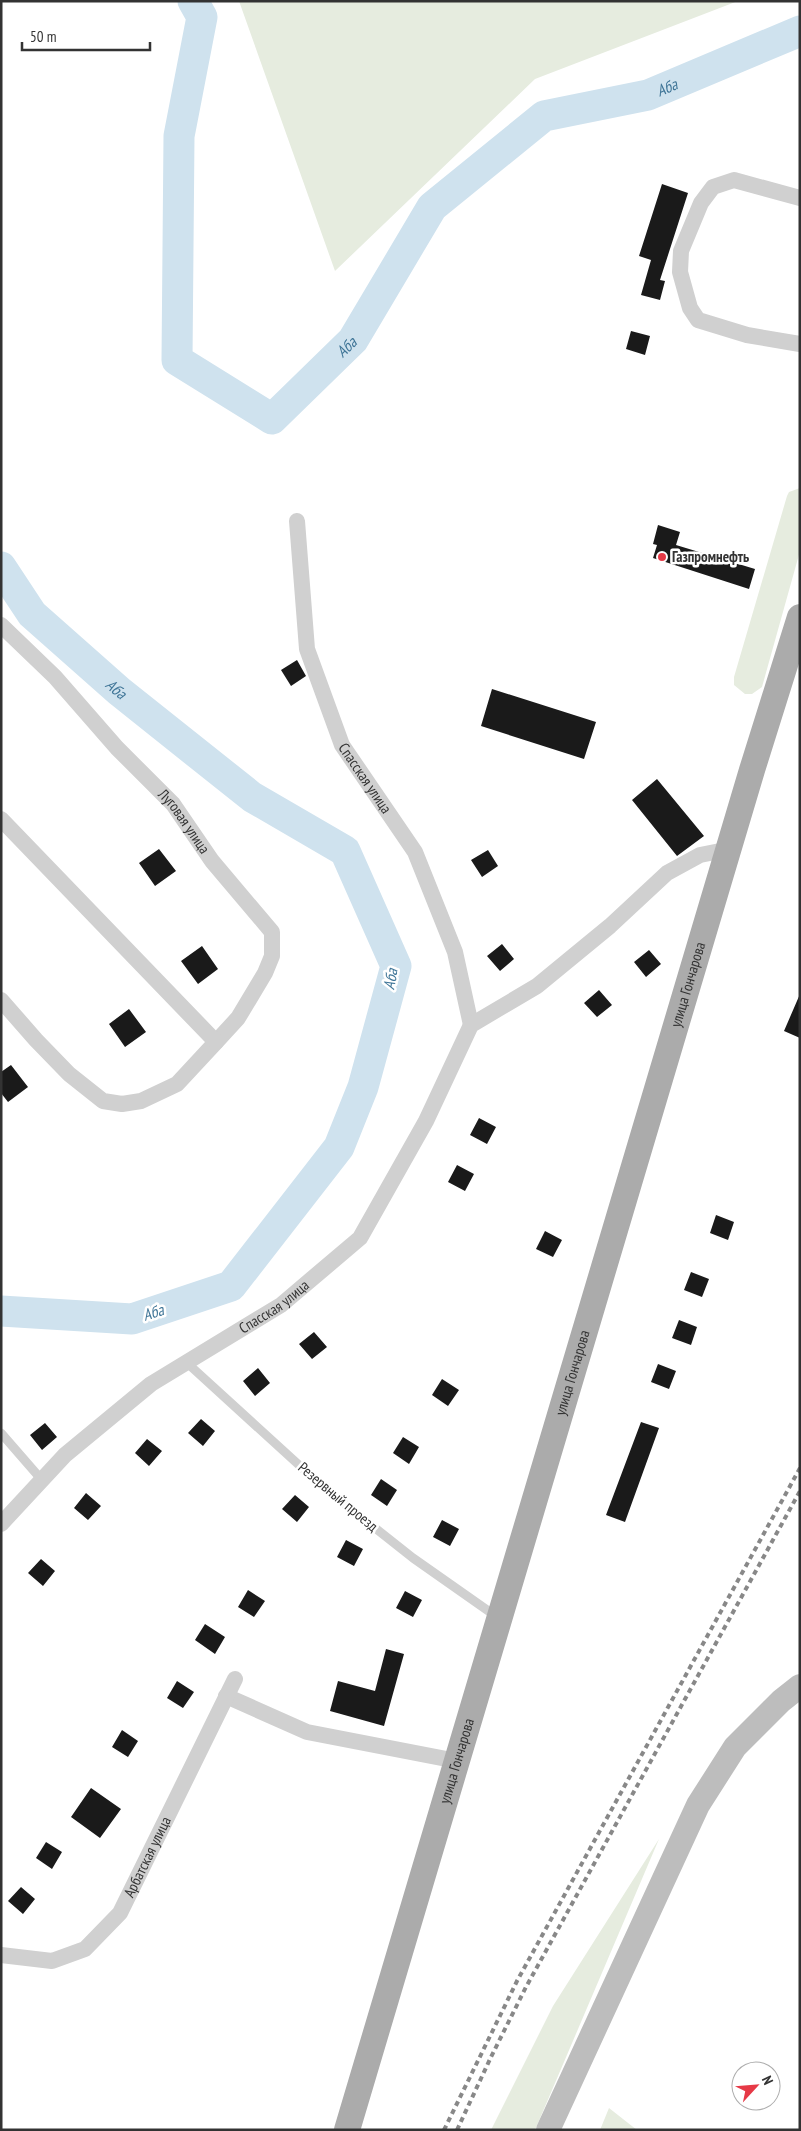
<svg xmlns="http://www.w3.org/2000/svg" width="801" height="2131" font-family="'PT Sans Narrow',sans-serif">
<rect width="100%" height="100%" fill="#fff"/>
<path fill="#e6ecdf" d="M239 1H738L535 79 335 271Z
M800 488V551L762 687 752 694H745L734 685V677L787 496 789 492Z
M659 1839 535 2130H491L553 2006Z
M609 2108 637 2130H600Z"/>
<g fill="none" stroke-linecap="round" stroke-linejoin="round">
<g stroke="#cfe2ee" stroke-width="31">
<path id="s1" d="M193 1 202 17 179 136 177 360 272 419 353 340 432 207 544 116 648 95 800 31"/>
<path id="s2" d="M1 567 32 614 119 691 252 797 345 851 396 966 363 1087 339 1147 231 1286 132 1319 1 1311"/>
</g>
</g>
<path fill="#1a1a1a" d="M662 184 688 193 660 280 665 281 660 300 641 295 651 260 639 256Z
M631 331 650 336 645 355 626 349Z
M658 525 680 532 676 545 755 569 749 589 653 558 657 545 653 544Z
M297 660 306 676 291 686 281 670Z
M492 689 596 722 584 759 481 726Z
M657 779 704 836 677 856 632 800Z
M159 849 176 871 155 886 139 863Z
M488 850 498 866 482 877 471 860Z
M502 944 514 959 500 971 487 956Z
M202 946 218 969 198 984 181 961Z
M649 950 661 964 646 977 634 962Z
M599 990 612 1005 597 1017 584 1003Z
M800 994V1038L784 1031Z
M129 1009 146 1032 125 1047 109 1024Z
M11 1065 28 1087 8 1102 1 1093V1072Z
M479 1118 496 1127 487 1144 470 1135Z
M457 1165 474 1174 465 1191 448 1182Z
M716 1215 734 1222 728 1240 710 1233Z
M545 1231 562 1240 553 1257 536 1249Z
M691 1272 709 1279 702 1297 684 1290Z
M679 1320 697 1327 691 1345 672 1338Z
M314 1332 327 1347 312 1359 299 1344Z
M658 1364 676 1371 669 1389 651 1382Z
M258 1368 270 1383 255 1396 243 1381Z
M442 1379 459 1390 448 1406 432 1395Z
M201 1419 215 1431 203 1446 188 1433Z
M641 1422 659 1428 625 1522 606 1515Z
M45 1423 57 1437 42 1450 30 1435Z
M403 1437 419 1447 409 1464 393 1453Z
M147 1439 162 1451 149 1466 135 1453Z
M381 1479 397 1490 387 1506 371 1495Z
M86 1493 101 1506 88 1520 74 1508Z
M295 1495 309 1507 297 1522 282 1509Z
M442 1520 459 1529 450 1546 433 1537Z
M346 1540 363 1549 354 1566 337 1557Z
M41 1559 55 1571 43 1586 28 1573Z
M248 1590 265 1601 254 1617 238 1607Z
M405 1591 422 1600 413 1617 396 1608Z
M205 1624 225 1637 215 1654 195 1640Z
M386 1649 404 1654 384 1726 330 1711 338 1681 375 1691Z
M177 1681 194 1692 183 1708 167 1698Z
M122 1730 138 1741 128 1757 112 1747Z
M91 1788 121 1809 100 1838 71 1817Z
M46 1842 62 1852 52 1869 36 1858Z
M21 1887 35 1899 23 1914 8 1901Z"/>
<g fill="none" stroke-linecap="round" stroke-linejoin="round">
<path stroke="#d0d0d0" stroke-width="9" d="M186 1362 322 1486 413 1558 497 1617
M1 1433 41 1479"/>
<g stroke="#d0d0d0" stroke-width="16">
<path d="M800 198 734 180 713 187 701 203 681 251 680 272 690 308 698 320 747 335 800 344"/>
<path id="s3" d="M297 521 307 649 342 745 415 852 455 952 471 1025"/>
<path id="s4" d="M1 625 55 677 117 748 173 804 212 861 272 932V956L265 973 238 1018 216 1042 177 1084 141 1101 122 1104 103 1101 69 1074 36 1040 1 1000"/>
<path d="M1 819 216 1042"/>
<path id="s5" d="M1 1524 65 1455 151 1384 281 1305 360 1238 426 1121 471 1025 537 986 610 926 667 873 700 855 730 849"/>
<path d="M226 1696 307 1732 457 1761"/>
<path id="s6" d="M1 1955 52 1961 85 1949 120 1913 235 1679"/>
</g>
<path stroke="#bdbdbd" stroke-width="24" d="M548 2130 698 1805 735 1747 781 1701 800 1686"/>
<path stroke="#ababab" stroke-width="26" id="s7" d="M347 2130 752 770 800 617"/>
<path stroke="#888" stroke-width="4" stroke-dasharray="5 4" stroke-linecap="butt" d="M444 2130 517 1981 800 1468
M457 2130 491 2057 526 1987 800 1491"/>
</g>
<circle fill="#e63946" stroke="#fff" stroke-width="2" cx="662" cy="557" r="5"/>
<g text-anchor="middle" stroke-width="5" stroke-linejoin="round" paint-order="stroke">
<g font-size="15" font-weight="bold" fill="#333" stroke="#fff" text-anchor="start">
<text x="672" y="562">Газпромнефть</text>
</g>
<g font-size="15" fill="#333" stroke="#fff">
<text dy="5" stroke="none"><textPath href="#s3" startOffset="271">Спасская улица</textPath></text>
<text dy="5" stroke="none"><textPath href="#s4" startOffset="269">Луговая улица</textPath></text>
<text dy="5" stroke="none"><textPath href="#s7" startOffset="1195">улица Гончарова</textPath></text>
<text dy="5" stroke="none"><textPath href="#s5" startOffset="351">Спасская улица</textPath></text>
<text dy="5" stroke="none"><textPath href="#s7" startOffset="790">улица Гончарова</textPath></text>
<text transform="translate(338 1497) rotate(40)" y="5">Резервный проезд</text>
<text dy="5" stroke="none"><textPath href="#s7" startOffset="385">улица Гончарова</textPath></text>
<text dy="5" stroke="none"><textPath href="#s6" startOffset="199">Арбатская улица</textPath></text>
</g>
<g font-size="16" font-style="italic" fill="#3f7597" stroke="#fff">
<text dy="6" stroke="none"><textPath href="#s1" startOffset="1014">Аба</textPath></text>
<text dy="6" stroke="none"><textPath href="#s1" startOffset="579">Аба</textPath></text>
<text dy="6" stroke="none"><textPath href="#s2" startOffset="169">Аба</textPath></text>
<text transform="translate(390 979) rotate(-80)" y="6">Аба</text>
<text transform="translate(153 1312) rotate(-18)" y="6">Аба</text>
</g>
</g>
<rect width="801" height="2131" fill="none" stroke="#333333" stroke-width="5"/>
<g transform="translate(756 2086) rotate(64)"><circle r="24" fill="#ffffff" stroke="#adadad"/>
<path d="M0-4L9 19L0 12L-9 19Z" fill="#e63946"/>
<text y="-8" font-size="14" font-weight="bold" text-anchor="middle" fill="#333333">N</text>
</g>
<path d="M22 42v8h128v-8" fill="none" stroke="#333333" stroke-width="2.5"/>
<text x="30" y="42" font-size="15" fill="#333333" stroke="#ffffff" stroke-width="4" paint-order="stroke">50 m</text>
</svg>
